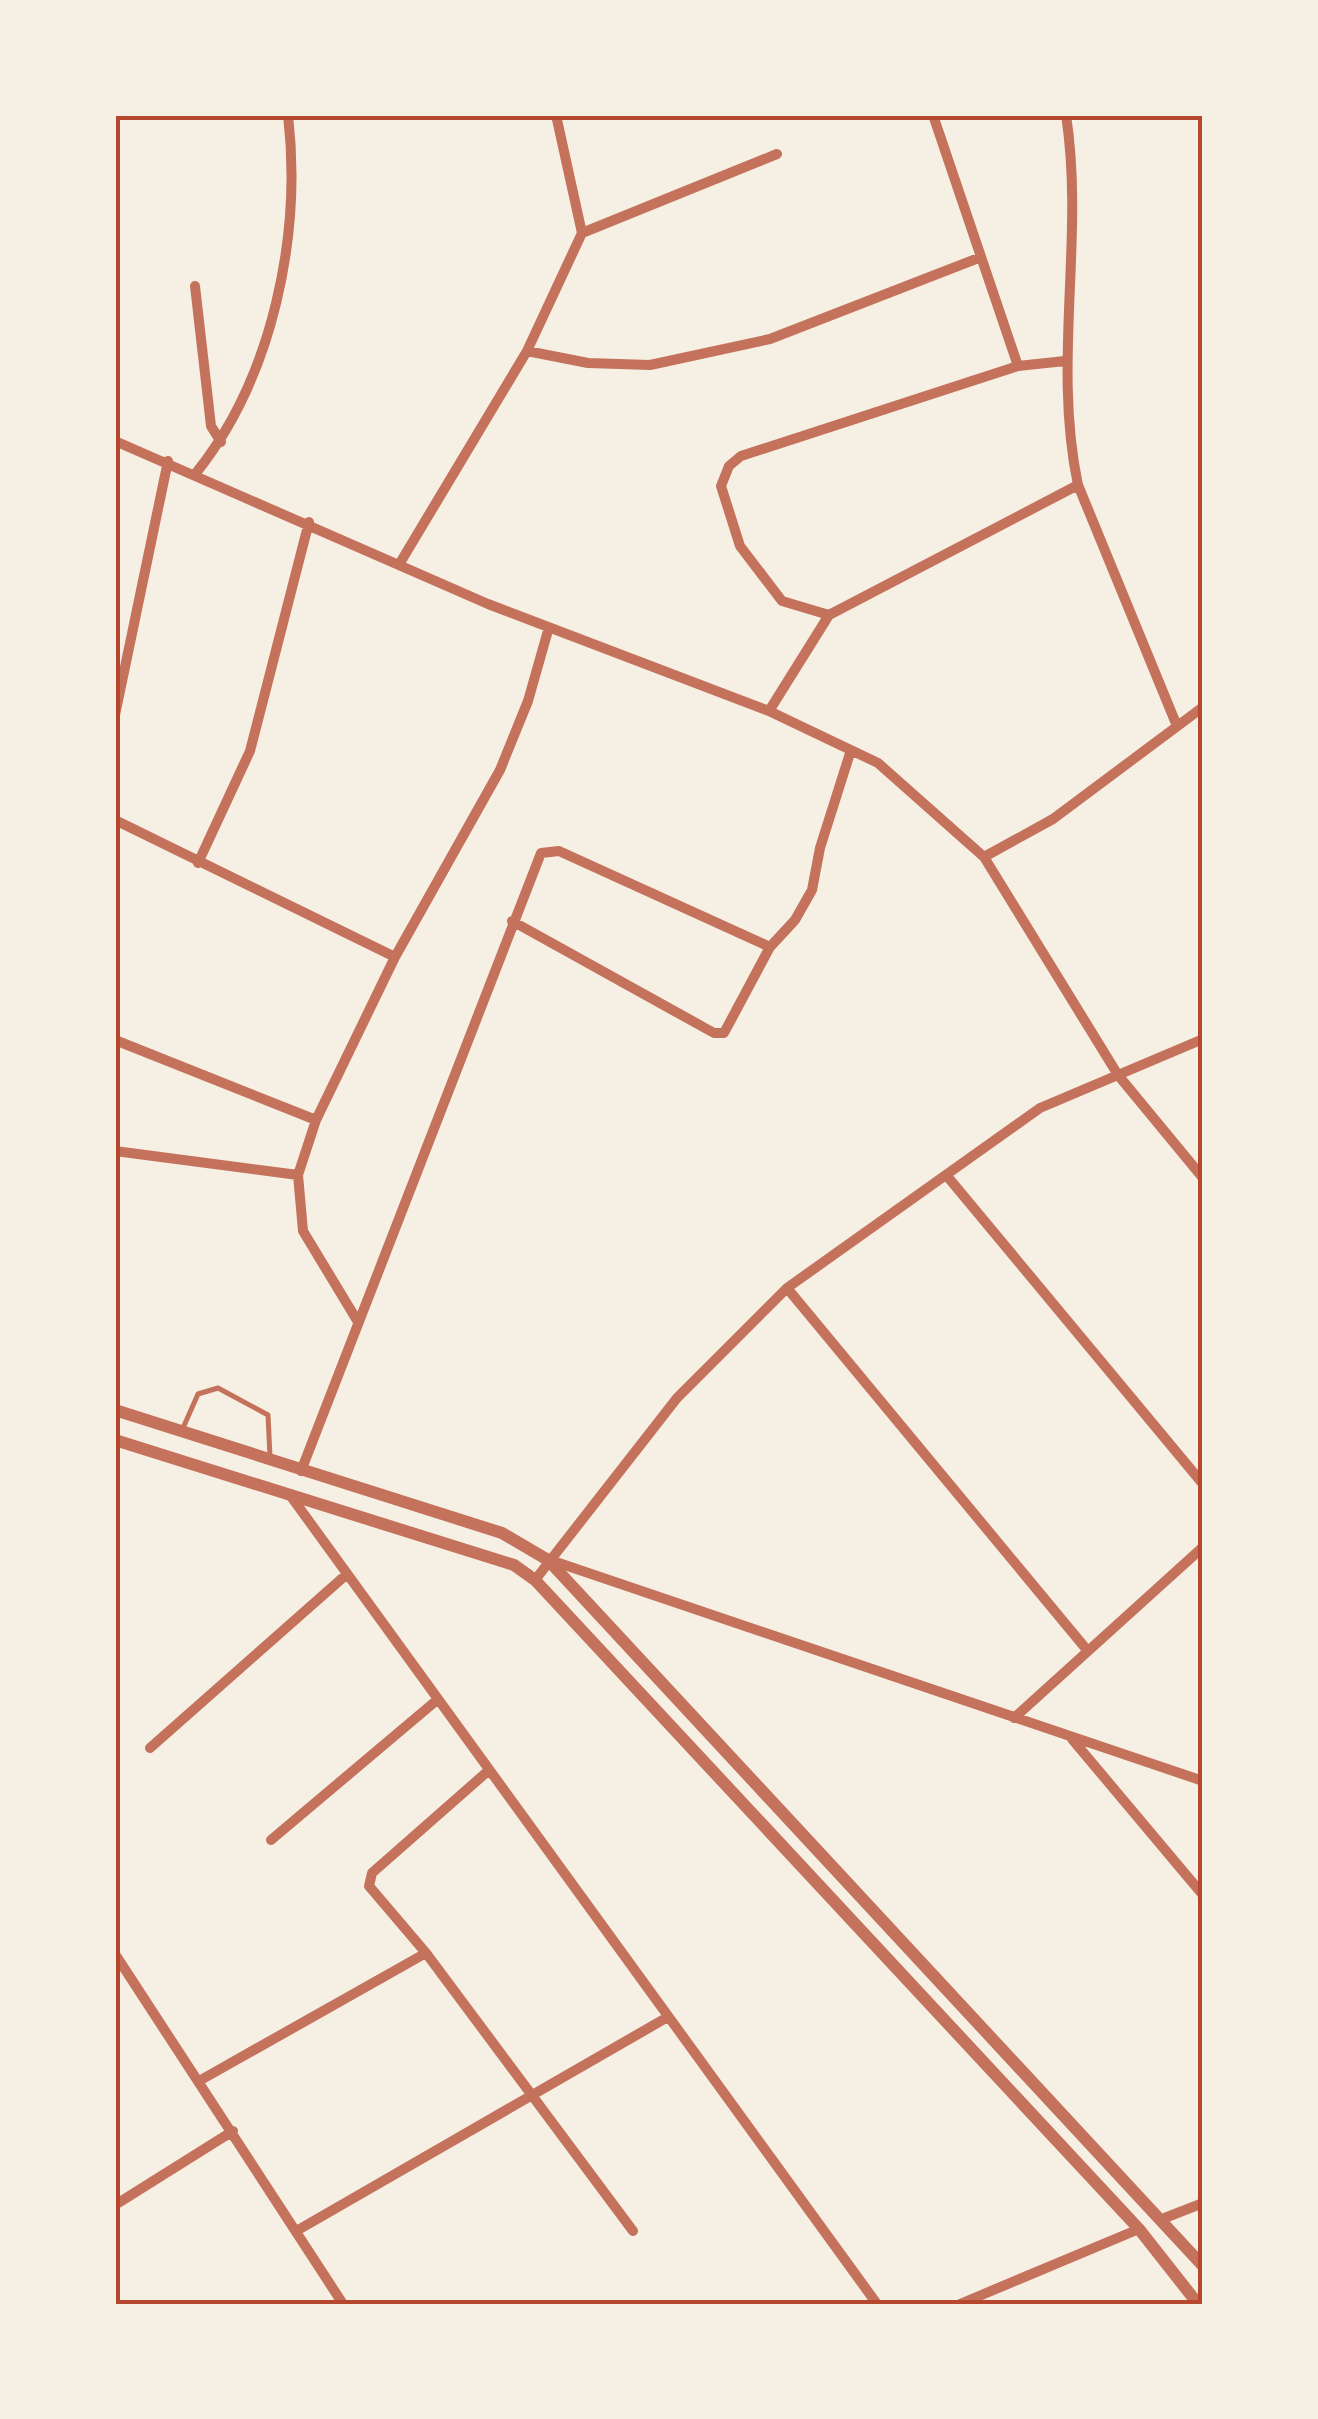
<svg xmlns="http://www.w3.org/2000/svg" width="1318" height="2419" font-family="Montserrat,sans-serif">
<rect width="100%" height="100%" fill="#f6efe4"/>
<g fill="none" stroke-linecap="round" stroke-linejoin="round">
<path stroke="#c5725c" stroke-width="5" d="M183 1428 198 1394 218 1388 268 1415 270 1457"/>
<path stroke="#c5725c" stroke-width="10" d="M933 115 1018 366 741 456 729 466 721 486 740 546 782 601 829 615 1078 485
M1066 115C1085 238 1052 362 1078 485L1177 726
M582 233 777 154
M195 286 211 426 221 442
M527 351 588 363 650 365 770 339 981 257
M1018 366 1065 361
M115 441 488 604 769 711 878 763 984 857 1118 1075 1203 1178
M196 473C273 377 302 235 288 115
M400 563 527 351 582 233 556 115
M769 711 829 615
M115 715 168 461
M115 820 395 957
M984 857 1053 819 1203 707
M198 863 250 751 309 522
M512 921 714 1033H724L770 947 795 920 812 890 820 848 851 750
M115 1040 316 1120
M115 1151 298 1175
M947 1176 1203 1484
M787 1288 1087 1650
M358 1322 303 1231 298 1175 316 1120 395 957 500 770 528 701 549 627
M301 1471 541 853 559 851 770 947
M290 1495 877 2304
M550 1560 1203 1781
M535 1580 677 1398 787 1288 1040 1108 1203 1039
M1014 1718 1203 1547
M1072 1739 1203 1895
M150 1748 347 1574
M488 1771 372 1873 369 1886 426 1953 633 2231
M271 1840 437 1700
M115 1954 343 2304
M199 2081 426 1953
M115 2205 233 2131
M1162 2219 1203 2203
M298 2230 666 2018
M960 2304 1139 2229"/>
<path stroke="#c5725c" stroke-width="12" d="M115 1410 502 1533 548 1560 1203 2266
M115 1440 514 1565 535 1580 1139 2229 1198 2304"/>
</g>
<rect width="1318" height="2419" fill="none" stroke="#f6efe4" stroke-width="235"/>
<rect x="118" y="118" width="1082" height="2184" fill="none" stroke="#b5482f" stroke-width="4"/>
</svg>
